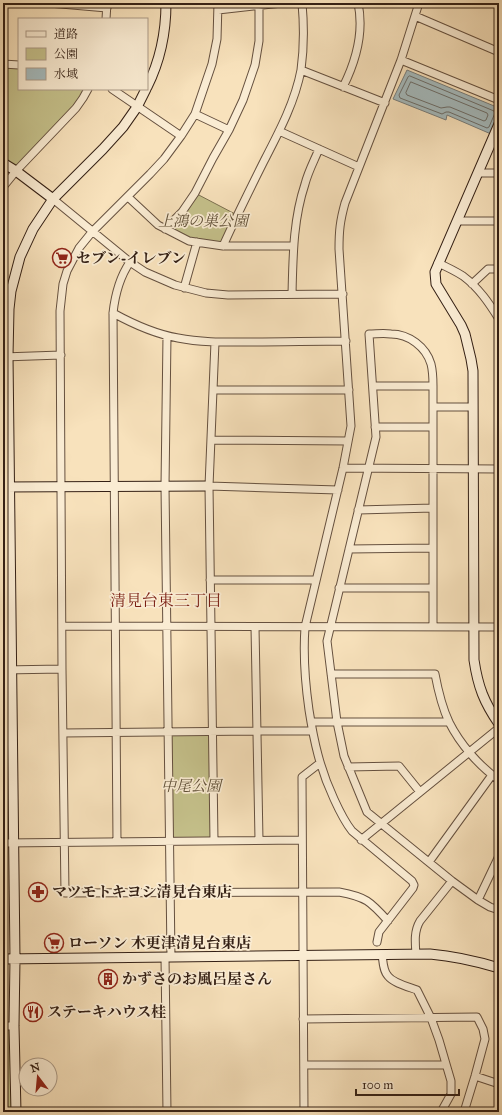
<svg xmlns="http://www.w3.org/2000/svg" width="502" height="1115" font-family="'IM FELL Great Primer','Noto Serif JP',serif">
<rect width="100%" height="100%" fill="#f8e2bc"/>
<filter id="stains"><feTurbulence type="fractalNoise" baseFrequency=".005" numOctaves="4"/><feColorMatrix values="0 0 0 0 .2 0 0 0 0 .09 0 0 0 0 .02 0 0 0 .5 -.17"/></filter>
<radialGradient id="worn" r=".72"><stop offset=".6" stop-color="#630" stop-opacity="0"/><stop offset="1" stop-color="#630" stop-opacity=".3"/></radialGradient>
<path fill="#c5c18b" stroke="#7c7050" d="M3 64 19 66V89H87L83 98 16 171 3 165Z
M195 193 237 215 223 246 200 243 165 229Z
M213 731 214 841H169L168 732Z
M3 1029H11L14 1112H3Z"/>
<path fill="#a4babd" stroke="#777c7a" d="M407 70 499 108V111L491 134 447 115 446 120 393 99Z"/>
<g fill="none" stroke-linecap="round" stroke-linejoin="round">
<path stroke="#6c6d69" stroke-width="1" d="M410 76 494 111 495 113 489 127 487 128 449 112H446L442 114 400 98 399 95 408 77Z
M411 82 487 113 488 115 486 120 484 121 450 107H447L441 108 407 95 406 93Z"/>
<defs>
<path id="street" d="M49 3 107 8
M218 3 217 39 212 64 195 114 181 136 164 159 150 174 92 232 79 248 67 271 63 284 60 311 62 669 65 893 339 892C366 897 370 901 388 921
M218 10 282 3
M415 16 499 52
M106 19 107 3
M401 60 499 100
M3 64 19 65
M301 70 385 103
M343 87C356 61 364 31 358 3
M112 89 181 136
M195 114 229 130
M279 131 359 167
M478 173H499
M3 187 16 171 76 108 83 98 88 89
M128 197 158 225 189 241 223 246H293
M53 199 130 262 145 272 175 285 206 293 228 295 343 294
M457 221H499
M165 229 182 212 195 193 213 158 229 130 243 100 255 65 259 41V6
M223 246C236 217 250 189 264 161 279 132 295 102 301 70 304 48 304 25 302 3
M438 263C447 267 455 271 463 276 479 288 489 303 499 319
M472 284 488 269H499
M184 288 197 242
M292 294C293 257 293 220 305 184 308 172 314 161 319 149
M113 313C133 324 155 334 178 338 203 343 229 342 254 342 284 342 315 341 346 341
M167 336 165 486 171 957
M3 357 61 355
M373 386H433
M213 390H349
M433 407H473
M375 427H433
M211 440 348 441
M343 468 499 469
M209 486 338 490
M358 510 433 508
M349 549 433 548
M210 580H316
M339 588H433
M62 626 499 627
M255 627 259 840
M433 627V386C433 379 433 372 431 364 426 347 409 334 391 334 384 333 376 334 369 334L376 437 327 641 337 722 344 756 367 812 452 881 478 900 490 907 499 910
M3 670 62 669
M331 674H435C438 690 442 707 449 722 460 744 479 766 499 780
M311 722H449
M63 733 257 731H312
M348 767 399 766 420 792
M361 840 499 728
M214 841 209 486 215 342
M117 842 113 313C115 295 119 278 130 262
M3 843 302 840
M429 862 492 775
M478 900 499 856
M377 942 379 932 413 888 414 885 412 881 352 831C344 821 339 810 334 799 320 769 314 742 309 710 305 682 303 655 305 627L343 468 351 426 339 249C339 231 340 221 345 203L401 60 419 3
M382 954C383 961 383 971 388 976 393 983 409 987 417 990L431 1018 439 1040 451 1081V1094L441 1112
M416 954C415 942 414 931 420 921L452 881
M165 957 167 1112
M303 1019 477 1017 483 1029 485 1039 475 1076 464 1112
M3 1026H14
M304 1065H446
M475 1076 499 1084
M304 1112 302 777 320 763"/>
<path id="secondary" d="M147 87C160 61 166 32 166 3
M499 124 435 272 436 284 461 325 465 334 471 359 473 371 474 660C478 687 484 702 499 724
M3 163 16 171 53 199
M3 487 209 486
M3 959 430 954C453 956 476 961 499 968
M16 1112 14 1026 15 959 8 356 9 309 11 291 20 257 33 229 53 199 103 149 123 127 137 107 146 89"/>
</defs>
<use href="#street" stroke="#65503f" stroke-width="9"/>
<use href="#secondary" stroke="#342015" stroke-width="11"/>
<use href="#street" stroke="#faecd3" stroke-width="7"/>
<use href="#secondary" stroke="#faecd3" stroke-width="9"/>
</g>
<defs>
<symbol id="supermarket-ring" viewBox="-11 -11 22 22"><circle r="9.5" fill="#faecd3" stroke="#8f2418" stroke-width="1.5"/><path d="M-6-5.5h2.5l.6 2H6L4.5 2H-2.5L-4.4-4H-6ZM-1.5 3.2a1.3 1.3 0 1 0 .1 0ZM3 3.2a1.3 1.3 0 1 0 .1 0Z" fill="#8f2418"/></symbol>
<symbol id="pharmacy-ring" viewBox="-11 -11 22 22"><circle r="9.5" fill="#faecd3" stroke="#8f2418" stroke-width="1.5"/><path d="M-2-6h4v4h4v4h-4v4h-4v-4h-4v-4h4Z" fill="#8f2418"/></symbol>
<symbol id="building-ring" viewBox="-11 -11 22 22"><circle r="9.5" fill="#faecd3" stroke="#8f2418" stroke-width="1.5"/><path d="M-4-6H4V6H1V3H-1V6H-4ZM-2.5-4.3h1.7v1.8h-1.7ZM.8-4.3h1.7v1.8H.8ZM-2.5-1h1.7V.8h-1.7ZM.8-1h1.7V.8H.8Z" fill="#8f2418"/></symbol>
<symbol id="restaurant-ring" viewBox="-11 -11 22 22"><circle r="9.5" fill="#faecd3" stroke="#8f2418" stroke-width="1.5"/><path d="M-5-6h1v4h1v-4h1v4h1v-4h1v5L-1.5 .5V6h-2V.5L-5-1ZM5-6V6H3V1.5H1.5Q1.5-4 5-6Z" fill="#8f2418"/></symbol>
</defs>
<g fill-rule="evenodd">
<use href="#supermarket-ring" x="51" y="247" width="22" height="22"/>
<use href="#pharmacy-ring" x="27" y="881" width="22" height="22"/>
<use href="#supermarket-ring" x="43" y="932" width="22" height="22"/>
<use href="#building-ring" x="97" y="968" width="22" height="22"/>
<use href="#restaurant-ring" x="22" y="1001" width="22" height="22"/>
</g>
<g text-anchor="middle" stroke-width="3.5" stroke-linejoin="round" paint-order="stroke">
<g font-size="15" font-style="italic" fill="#605038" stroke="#faecd3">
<text x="203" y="226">上鴻の巣公園</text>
<text x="191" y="791">中尾公園</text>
</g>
<g font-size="15" font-weight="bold" fill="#342015" stroke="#faecd3" text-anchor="start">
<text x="76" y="263">セブン-イレブン</text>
<text x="52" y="897">マツモトキヨシ清見台東店</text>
<text x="68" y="948">ローソン 木更津清見台東店</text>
<text x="122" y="984">かずさのお風呂屋さん</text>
<text x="47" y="1017">ステーキハウス桂</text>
</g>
<g font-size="16" fill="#7a1f14" stroke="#faecd3">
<text x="166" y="606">清見台東三丁目</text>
</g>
</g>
<rect width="502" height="1115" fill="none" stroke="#f8e2bc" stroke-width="16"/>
<rect x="4" y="4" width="494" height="1107" fill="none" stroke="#342015" stroke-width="2"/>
<rect x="8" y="8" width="486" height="1099" fill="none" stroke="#342015"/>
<rect x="18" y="18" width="130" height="72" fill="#faecd3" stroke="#ab9a87"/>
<rect x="26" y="31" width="20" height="6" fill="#faecd3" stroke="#ab9a87"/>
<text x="54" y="38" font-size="12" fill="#342015">道路</text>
<rect x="26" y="48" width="20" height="12" fill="#c5c18b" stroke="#ab9a87"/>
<text x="54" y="58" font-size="12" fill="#342015">公園</text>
<rect x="26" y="68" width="20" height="12" fill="#a4babd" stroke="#ab9a87"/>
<text x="54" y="78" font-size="12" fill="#342015">水域</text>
<g transform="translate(38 1077) rotate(344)"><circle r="19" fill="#faecd3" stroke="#ab9a87"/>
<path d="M0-3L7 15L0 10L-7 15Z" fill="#8f2418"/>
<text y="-6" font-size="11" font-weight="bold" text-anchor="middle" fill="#342015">N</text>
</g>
<path d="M356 1089v6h103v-6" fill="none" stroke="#342015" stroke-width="2"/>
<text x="362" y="1089" font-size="12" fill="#342015" stroke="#faecd3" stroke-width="3" paint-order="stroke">100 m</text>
<rect width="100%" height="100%" filter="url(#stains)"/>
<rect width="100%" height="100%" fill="url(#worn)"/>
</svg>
